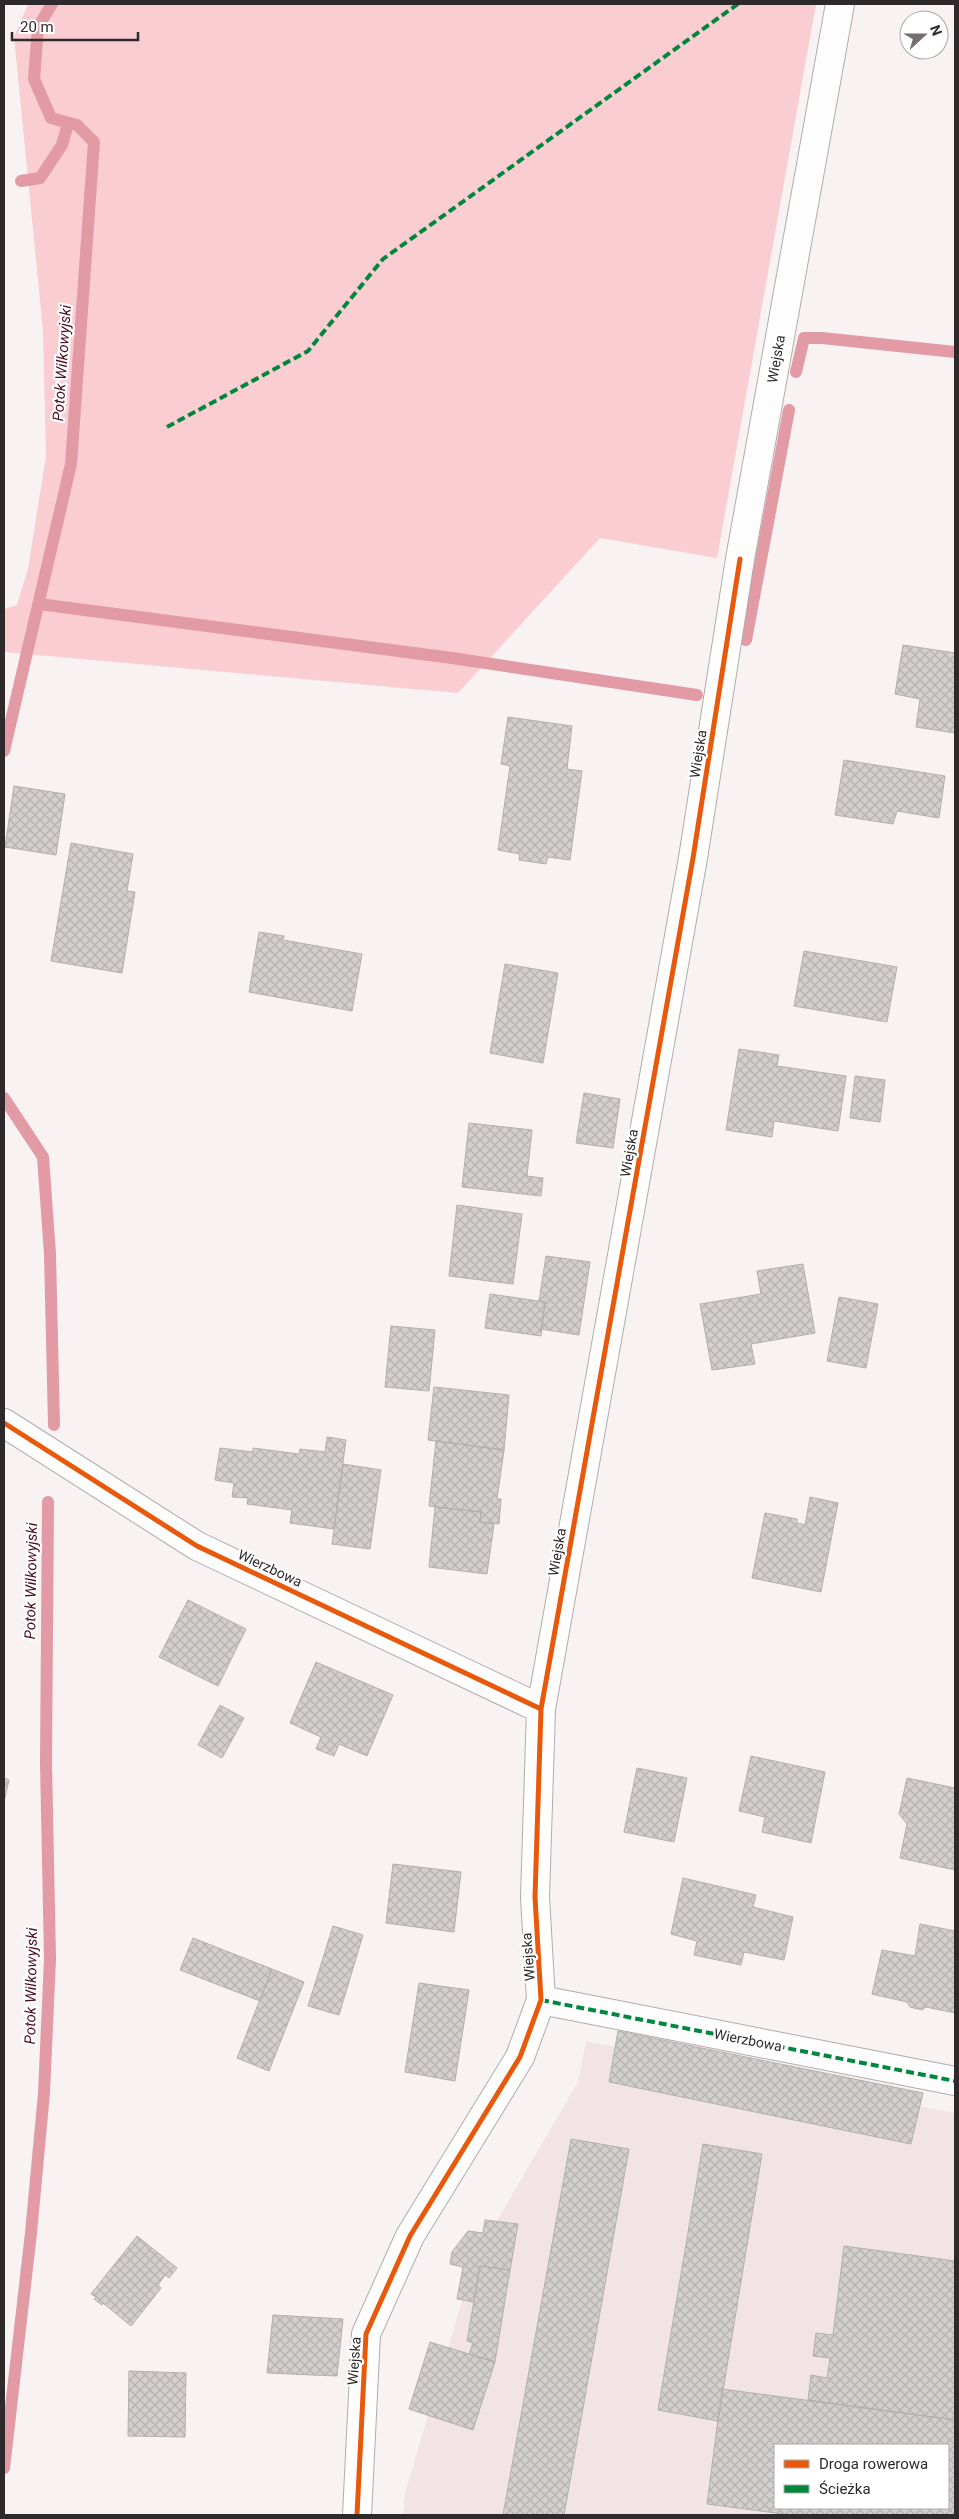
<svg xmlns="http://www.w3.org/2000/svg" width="959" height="2519" font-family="Roboto,sans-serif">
<defs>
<pattern id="building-cross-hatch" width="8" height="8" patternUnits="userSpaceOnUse" patternTransform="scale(1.25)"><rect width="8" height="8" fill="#d4cfcf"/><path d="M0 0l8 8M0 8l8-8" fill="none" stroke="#b6b2b2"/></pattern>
</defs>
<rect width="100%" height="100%" fill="#f8f2f2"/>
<path fill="#f2e4e5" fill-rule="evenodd" d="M586 2041 955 2113V2515H403L405 2493 474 2260 578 2082ZM775 2445H948V2508H775Z"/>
<path fill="#f9cdd2" d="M28 4H816L717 558 600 538 458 693 4 652V609L17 605 28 569 46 456 43 331 14 37Z"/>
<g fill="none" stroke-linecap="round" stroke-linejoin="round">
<path stroke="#e29aa4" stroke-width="12" d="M21 181 40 178 62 145 68 124
M796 372 804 338H822L955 352
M39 604 452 658 697 695
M746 640 789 410
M4 751 71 464 94 142 77 125 51 118 34 79 38 27 52 4
M4 1098 43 1157 50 1254 54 1425
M4 2468 31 2233 44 2093 50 1959 46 1763 48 1502"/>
</g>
<path fill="url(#building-cross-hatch)" stroke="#b3afaf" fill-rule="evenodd" d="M903 645 955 653V733L916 727 920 699 895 694Z
M508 717 572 726 567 769 582 771 570 860 548 857 546 864 519 860 520 854 498 850 510 766 501 764Z
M844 760 945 776 939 818 897 811 893 824 835 815Z
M14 786 65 794 56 855 5 847Z
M71 843 133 854 127 891 135 892 122 973 51 961Z
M259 932 284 936 283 940 362 954 352 1011 249 992Z
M804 951 897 967 887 1022 794 1006Z
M505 964 558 973 543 1063 490 1053Z
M739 1049 779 1055 777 1066 846 1076 838 1131 774 1121 772 1137 726 1130Z
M855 1076 885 1080 880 1122 850 1118Z
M584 1093 620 1099 613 1148 576 1143Z
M469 1123 532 1130 527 1176 543 1178 541 1196 462 1187Z
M457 1205 522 1214 513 1284 449 1276Z
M546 1256 590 1262 579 1335 541 1329 545 1302 539 1301Z
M803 1264 815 1333 751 1344 755 1364 712 1370 700 1304 761 1294 757 1271Z
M490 1294 545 1302 541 1336 485 1328Z
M839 1297 878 1304 866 1368 827 1361Z
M391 1326 435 1330 429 1391 385 1387Z
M434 1387 509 1395 504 1450 428 1440Z
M327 1437 346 1440 334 1529 290 1523 292 1510 247 1504 248 1498 232 1497 234 1483 215 1480 220 1448 253 1452V1448L299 1454 300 1449 325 1452Z
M436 1441 504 1450 497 1499H501L499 1524 480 1522 481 1512 429 1506Z
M343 1464 381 1470 370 1549 332 1544Z
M810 1497 838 1503 821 1592 752 1578 765 1513 797 1519V1523L805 1525Z
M435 1507 481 1512 480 1522 494 1524 487 1574 429 1567Z
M188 1600 246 1629 218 1686 159 1657Z
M316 1662 393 1695 367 1756 339 1744 334 1756 316 1749 321 1737 290 1723Z
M220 1705 244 1718 222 1758 198 1745Z
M751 1756 825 1772 811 1843 762 1832 765 1817 739 1811Z
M637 1768 687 1778 674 1842 624 1832Z
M4 1778 9 1780 4 1802Z
M907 1778 955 1788V1870L900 1858 907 1824 899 1814Z
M393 1864 461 1872 454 1932 386 1923Z
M683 1878 756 1895 753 1907 793 1917 784 1960 744 1952 741 1965 694 1955 697 1941 671 1934Z
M920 1924 955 1931V2013L926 2007 922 2010 910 2007 907 2002 872 1994 882 1950 915 1956Z
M333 1926 363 1935 339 2015 308 2006Z
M193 1938 272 1969 260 2001 180 1970Z
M272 1969 304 1982 269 2071 237 2058Z
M419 1983 469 1990 455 2081 405 2072Z
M618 2031 923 2093 911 2144 609 2082Z
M571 2139 629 2149 564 2515H503Z
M703 2144 762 2154 718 2421 658 2410Z
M485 2220 518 2224 510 2270 480 2266 474 2302 457 2299 463 2267 450 2264 452 2252 468 2231 483 2233Z
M137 2236 177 2268 169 2278 165 2275 158 2285 161 2288 131 2326 103 2303 102 2305 94 2299 96 2297 91 2294Z
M844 2246 955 2261V2420L808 2400 811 2375 827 2378 830 2358 813 2356 816 2333 833 2335Z
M480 2266 510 2270 495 2362 469 2354 473 2343 467 2341Z
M273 2315 343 2319 337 2376 267 2373Z
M430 2342 495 2362 473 2430 409 2409Z
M129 2371 186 2373 185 2437 128 2436Z
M722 2389 955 2420V2515H791L707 2504ZM775 2445H948V2508H775Z"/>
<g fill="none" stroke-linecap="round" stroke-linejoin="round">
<defs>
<path id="minor" d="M4 1423 197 1546 541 1709
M541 2000 955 2081
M357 2515 366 2334 410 2236 520 2057 541 2000 535 1897 541 1709 693 858 740 559 840 4"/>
</defs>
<use href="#minor" stroke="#b0acac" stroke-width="30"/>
<use href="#minor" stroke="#fefdfd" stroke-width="28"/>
<path stroke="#00873e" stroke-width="4" stroke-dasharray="8 4" stroke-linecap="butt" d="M167 427 308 351 383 259 738 4
M541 2000 955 2081"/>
<defs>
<path id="cycleway" d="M4 1423 197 1546 541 1709
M357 2515 366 2334 410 2236 520 2057 541 2000 535 1897 541 1709 693 858 740 559"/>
</defs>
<use href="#cycleway" stroke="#fff" stroke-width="8"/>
<use href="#cycleway" stroke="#e8590c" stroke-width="5"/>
</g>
<g text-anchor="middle" stroke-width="4.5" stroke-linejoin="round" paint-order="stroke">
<g font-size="14" fill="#2e292a" stroke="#fff">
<text transform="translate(776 359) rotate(-80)" y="5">Wiejska</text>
<text transform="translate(698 754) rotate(-81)" y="5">Wiejska</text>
<text transform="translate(629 1153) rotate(-80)" y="5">Wiejska</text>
<text transform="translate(557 1552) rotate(-80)" y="5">Wiejska</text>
<text transform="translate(270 1568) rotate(25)" y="5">Wierzbowa</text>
<text transform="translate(528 1957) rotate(-94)" y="5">Wiejska</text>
<text transform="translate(748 2040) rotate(11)" y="5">Wierzbowa</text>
<text transform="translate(354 2361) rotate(-86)" y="5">Wiejska</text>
</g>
<g font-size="15" font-style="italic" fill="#4e0e1e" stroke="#fff">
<text transform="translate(62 363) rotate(-86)" y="5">Potok Wilkowyjski</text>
<text transform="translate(31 1581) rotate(-89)" y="5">Potok Wilkowyjski</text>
<text transform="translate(31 1986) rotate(-89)" y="5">Potok Wilkowyjski</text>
</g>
</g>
<rect width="959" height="2519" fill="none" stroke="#2e292a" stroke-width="10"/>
<rect x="774" y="2444" width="175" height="65" fill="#ffffff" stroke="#aba9aa"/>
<rect x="784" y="2460" width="25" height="8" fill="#e8590c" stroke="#aba9aa"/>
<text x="819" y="2469" font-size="15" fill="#2e292a">Droga rowerowa</text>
<rect x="784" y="2485" width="25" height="8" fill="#00873e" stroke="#aba9aa"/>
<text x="819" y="2494" font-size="15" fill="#2e292a">Ścieżka</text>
<g transform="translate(924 35) rotate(69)"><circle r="24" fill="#ffffff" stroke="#aba9aa"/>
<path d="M0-4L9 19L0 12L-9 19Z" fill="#756f70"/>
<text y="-8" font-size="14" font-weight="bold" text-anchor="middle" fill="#2e292a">N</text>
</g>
<path d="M12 32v8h126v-8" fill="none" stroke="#2e292a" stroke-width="2.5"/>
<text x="20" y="32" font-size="15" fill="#2e292a" stroke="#ffffff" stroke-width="4" paint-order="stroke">20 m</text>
</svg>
